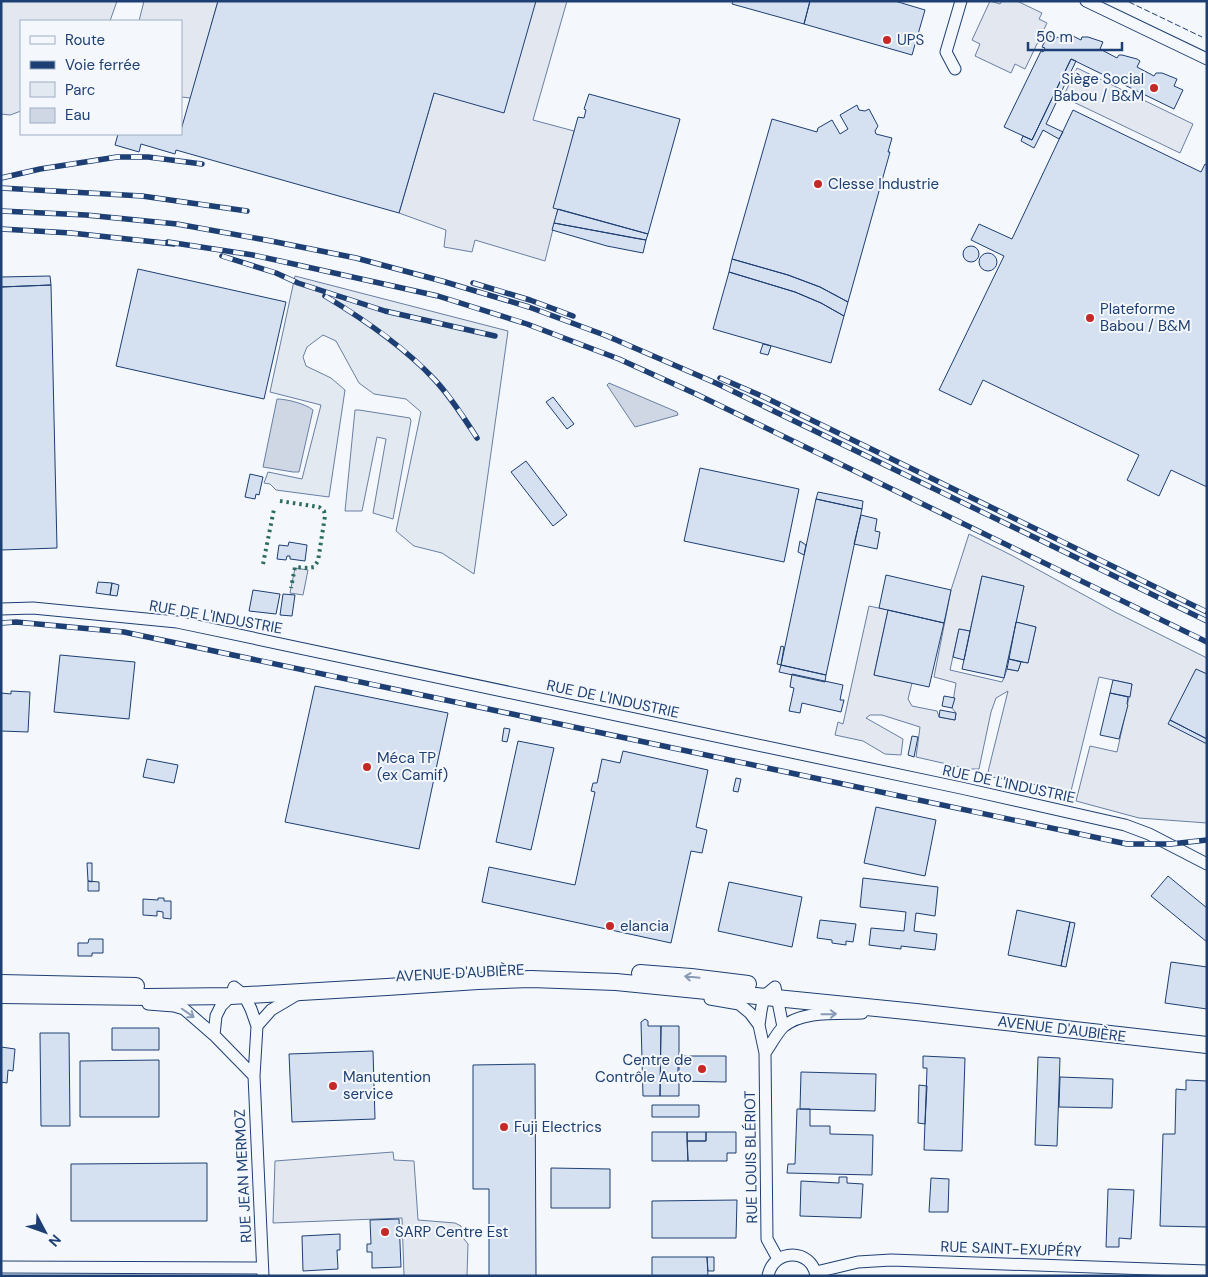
<svg xmlns="http://www.w3.org/2000/svg" width="1208" height="1277" font-family="'DM Sans',sans-serif">
<rect width="100%" height="100%" fill="#f4f7fb"/>
<path fill="#e3e9f0" stroke="#687fa3" d="M295 276 508 331 474 574 442 553 414 546 396 531 421 412 406 399 374 394 359 383 336 341 323 335 307 347 303 357 306 366 331 378 345 390 329 497 276 490 270 484 264 483 268 472 302 479 321 405 270 392Z
M355 410H359L410 418 411 421 393 519 373 513 386 439 377 437 362 511H345Z"/>
<path fill="#e3e8f0" stroke="#687fa3" fill-rule="evenodd" d="M1 1H117L110 21H21V111L10 115 1 114Z
M144 1H218L191 98 181 97V21H139Z
M536 1H567L533 120 574 131 558 209 545 261 475 240 472 252 444 247 446 230 399 213 434 93Z
M990 1 1000 4 1002 1H1017L1042 13 1039 19 1047 23 1025 69 1015 64 1011 73 975 56 980 44 972 40Z
M1077 68 1193 124 1180 153 1063 97Z
M969 534 1013 556 1115 612 1207 658V823L1139 818 1076 801 1090 746 1117 752 1132 684 1099 677 1071 791 987 776 1008 691 996 698 991 712 979 769H969L916 757 920 727 882 715H870L866 718 903 739 901 755 885 754 863 741 835 735 838 722 843 724 869 606 888 610 874 675 912 683 908 699 912 706 937 711 939 717 955 720 956 713 952 708 956 683 934 677 951 590ZM982 576 1024 586 1016 622 1036 627 1028 663 1021 662 1018 671 1007 669 1004 678 1002 682 950 670 959 629 970 631Z
M295 568 308 570 303 595 290 593Z
M393 1152 394 1160 414 1161 418 1220 455 1223 461 1226 460 1234 468 1244 467 1276H404L402 1218 273 1223 275 1161Z"/>
<path fill="#cfd7e4" stroke="#687fa3" d="M609 383 677 412 678 415 635 427 607 385Z
M277 399C287 399 306 404 313 410L299 472H293L263 467Z"/>
<path fill="#d5e0f0" stroke="#1d3f73" d="M218 1H536L504 113 434 93 399 213 176 150 175 154 141 144 139 152 115 145 118 134H181V130Z
M733 1H810L804 24 732 4Z
M810 1H895L925 10 912 55 804 24Z
M1069 34 1081 40 1082 37H1088L1103 42 1100 49 1117 58 1119 55H1122L1137 59 1140 61 1137 67 1154 76 1156 73H1162L1177 79 1174 86 1183 90 1174 109 1071 59 1032 140 1004 127 1041 51 1043 52 1045 48 1042 47 1048 35 1056 39 1057 37 1064 40 1063 42 1065 43Z
M1071 59 1076 61 1046 124 1063 132 1059 139 1043 130 1034 148 1021 141 1023 136 1032 140Z
M589 94 680 119 648 234 553 208 578 117 584 118 586 110 584 109Z
M857 105 859 110 865 111 869 109 878 126 875 131 876 134 892 138 888 152H890L848 302 820 287 788 275 732 259 772 119 817 132 818 128 832 120 840 134 848 129 840 115Z
M1073 110 1201 172 1205 164 1207 165V487L1171 470 1159 496 1127 480 1139 455 983 380 971 405 939 390 1004 256 971 240 979 224 1012 239Z
M558 209 648 234 646 240 554 223Z
M554 223 634 238 646 240 643 253 607 246 552 230Z
M963 254a8 8 0 1 1 16 0a8 8 0 1 1-16 0Z
M979 262a9 9 0 1 1 18 0a9 9 0 1 1-18 0Z
M732 259 788 275 820 287 835 295 848 302 844 316 821 303 795 292 729 272Z
M138 269 286 302 264 399 116 366Z
M729 272 795 292 821 303 844 316 831 363 713 329Z
M50 276 51 285 1 287V277Z
M51 285 57 548 1 550V287Z
M763 344 771 346 768 355 760 353Z
M553 397 574 424 567 429 546 402Z
M526 461 567 515 553 526 511 472Z
M700 468 799 489 784 562 684 541Z
M250 474 263 477 259 495 256 494 255 499 245 497Z
M818 492 863 501 862 509 816 499Z
M816 499 862 509 826 675 781 665Z
M861 515 877 519 875 531 880 532 877 549 854 544Z
M800 541 806 545 804 555 798 552Z
M289 542 307 545 305 561 290 559V556H287L286 560 277 559 279 545 288 546Z
M886 575 951 590 944 623 879 608Z
M982 576 1024 586 1004 678 962 669Z
M98 582 112 583 110 595 96 593Z
M112 583 119 585 117 596 110 595Z
M253 590 280 594 276 614 249 611Z
M283 594 295 595 292 616 280 615Z
M888 610 944 623 929 687 874 675Z
M1016 622 1036 627 1028 663 1009 659Z
M959 629 970 631 964 660 953 657Z
M781 646 784 647 781 665 777 664Z
M60 655 135 662 129 719 54 712Z
M1009 659 1021 662 1018 671 1007 669Z
M781 665 826 675 825 682 779 672Z
M1196 669 1207 674V739L1170 720Z
M792 674 843 685 840 700H844L841 712 802 703 800 713 789 711 794 688 790 687Z
M1113 680 1132 684 1130 697 1110 693Z
M315 686 448 713 419 849 285 822Z
M11 691 30 692 28 732 1 731V693L11 694Z
M1110 693 1128 697 1127 704 1128 705 1119 739 1100 735Z
M944 696 955 698 952 708 942 706Z
M940 710 956 713 955 720 939 717Z
M1170 720 1207 739V744L1168 724Z
M504 728 510 729 507 742 502 741Z
M912 736 918 737 914 757 908 755Z
M518 741 554 748 531 850 496 842Z
M623 751 708 770 696 827 707 830 702 853 691 851 671 943 482 902 489 867 575 885 595 792 591 791 593 783H597L602 759 620 763Z
M147 759 178 765 174 783 143 777Z
M736 778 741 779 738 792 733 791Z
M876 807 936 820 925 876 864 863Z
M87 863H92V882L88 881Z
M1168 876 1207 908V942L1151 896Z
M863 878 938 887 935 916 916 913 914 931 937 934 935 950 901 946V949L869 945 871 928 904 931 906 912 860 907Z
M88 881 99 882V891H88Z
M729 882 802 897 792 947 718 931Z
M158 898H164V901H171V919L163 918V912L157 911V916L143 915V899L158 900Z
M1017 910 1070 922 1061 966 1008 955Z
M820 920 856 924 853 942 846 941V945L832 943V940L817 938Z
M1070 922 1075 923 1066 967 1061 966Z
M89 939H103V953H92V956H78V943H88Z
M1171 962 1207 967V1009L1165 1003Z
M645 1019 648 1021V1026H661L660 1096H643L641 1022Z
M661 1026H679V1096H660Z
M112 1028H159V1050H112Z
M40 1033H69L70 1126H41Z
M1 1047 15 1049 13 1071 8 1070 7 1083 1 1082Z
M373 1051 375 1119 292 1122 289 1054Z
M678 1056H726V1082L678 1081Z
M923 1056 965 1058 962 1151 924 1150 927 1068H923Z
M1038 1057 1060 1058 1057 1146 1035 1145Z
M159 1060V1117H80V1061Z
M535 1064 536 1276H489V1189H473V1065Z
M801 1072 876 1074 875 1111 800 1109Z
M1060 1077 1113 1079 1112 1108 1059 1107Z
M1186 1080 1207 1081V1227L1160 1226 1163 1134H1175L1176 1089 1186 1090Z
M919 1085 927 1086 925 1124 918 1123Z
M652 1105H699V1117H652Z
M797 1109H810V1126H830V1134L873 1135 872 1175 787 1173 788 1164H795Z
M652 1132H687L688 1161H652Z
M687 1132H706V1141H687Z
M706 1132H736V1153H727V1161H688L687 1141H706Z
M207 1163V1221H71V1164Z
M551 1168 610 1169V1208H551Z
M839 1177H847V1183L863 1184 861 1218 800 1216 801 1181 839 1183Z
M931 1178 949 1179 948 1212H929Z
M1108 1189 1134 1190 1131 1239 1119 1238V1247H1106Z
M737 1200 736 1238H652V1201Z
M399 1219 401 1267 372 1268V1252H367V1244H371L370 1220Z
M340 1234V1250H337L338 1269 303 1271 302 1236Z
M652 1257H707L708 1276H652Z
M707 1257H714V1271H708Z"/>
<g fill="none" stroke-linecap="round" stroke-linejoin="round">
<defs>
<path id="street" d="M1086 1 1207 59
M955 69 946 52 961 1
M1 609 33 608 177 622 961 788 1125 825 1149 834 1207 864
M710 999 739 1004 750 1013 759 1025 765 1053 767 1239 778 1259
M148 1004 174 1006 184 1009 214 1035 254 1076
M759 1025 761 1011 764 996 775 987 783 1027
M214 1035 216 1016 221 1006 231 996 234 987 244 995 251 1009 257 1026
M765 1053C771 1045 776 1034 783 1027 802 1010 839 1014 862 1013
M1 1267 262 1268
M816 1272 858 1262 891 1260 1207 1271
M263 1276 254 1076 257 1026 271 1010 298 994
M768 1276C773 1248 812 1248 816 1276"/>
<path id="secondary" d="M640 973 691 977 748 984
M1 983 136 986
M1 995 148 997 231 996 387 987 478 981 531 979 616 982 916 1012 1207 1045"/>
</defs>
<use href="#street" stroke="#1d3f73" stroke-width="13"/>
<use href="#secondary" stroke="#1d3f73" stroke-width="18"/>
<use href="#street" stroke="#f4f7fb" stroke-width="11"/>
<use href="#secondary" stroke="#f4f7fb" stroke-width="16"/>
<defs>
<path id="rail" d="M1 178 40 169 117 157H148L202 164
M1 188 142 196 247 211
M1 211 86 215 177 224 266 240 356 258 442 281 529 307 607 336 718 384 1207 621
M1 229 71 233 174 244
M168 242 253 255 438 296 527 324 619 359 696 394 1207 642
M222 256 276 273 298 283 385 311 495 336
M473 283 530 300 573 316
M325 296C365 320 403 346 434 379 451 397 464 418 477 438
M720 378 764 397 1207 612
M1 623 16 622 124 632 1127 844H1171L1207 840"/>
</defs>
<use href="#rail" stroke="#1d3f73" stroke-width="5.5"/>
<use href="#rail" stroke="#f4f7fb" stroke-width="4" stroke-dasharray="11" stroke-linecap="butt"/>
<path stroke="#2c6c60" stroke-width="4" stroke-dasharray="2.5 4" stroke-linecap="butt" d="M280 501 319 507 324 511 325 516 318 561 314 567 308 568 295 567 291 588
M263 564 274 509"/>
<path stroke="#1d3f73" stroke-width="1" stroke-dasharray="6 2.5" stroke-linecap="butt" d="M1129 2 1202 37"/>
</g>
<defs><path id="oneway-shaft" d="M-6 0H5M1.5-3L5.5 0L1.5 3" fill="none" stroke-width="1.6" stroke-linecap="round" stroke-linejoin="round" transform="scale(1.25)"/></defs>
<g stroke="#889bb7">
<use href="#oneway-shaft" transform="translate(692 977) rotate(-174)"/>
<use href="#oneway-shaft" transform="translate(188 1013) rotate(35)"/>
<use href="#oneway-shaft" transform="translate(829 1014) rotate(-1)"/>
</g>
<g fill="#c62828" stroke="#f4f7fb" stroke-width="2">
<circle cx="887" cy="40" r="5"/>
<circle cx="1154" cy="88" r="5"/>
<circle cx="818" cy="184" r="5"/>
<circle cx="1090" cy="318" r="5"/>
<circle cx="367" cy="767" r="5"/>
<circle cx="610" cy="926" r="5"/>
<circle cx="702" cy="1069" r="5"/>
<circle cx="333" cy="1086" r="5"/>
<circle cx="504" cy="1127" r="5"/>
<circle cx="385" cy="1232" r="5"/>
</g>
<g text-anchor="middle" stroke-width="4" stroke-linejoin="round" paint-order="stroke">
<g font-size="15" fill="#1d3f73" stroke="#f4f7fb" text-anchor="start">
<text x="897" y="45">UPS</text>
<text x="1144" y="84" text-anchor="end">Siège Social<tspan x="1144" dy="17">Babou / B&amp;M</tspan></text>
<text x="828" y="189">Clesse Industrie</text>
<text x="1100" y="314">Plateforme<tspan x="1100" dy="17">Babou / B&amp;M</tspan></text>
<text x="377" y="763">Méca TP<tspan x="377" dy="17">(ex Camif)</tspan></text>
<text x="620" y="931">elancia</text>
<text x="692" y="1065" text-anchor="end">Centre de<tspan x="692" dy="17">Contrôle Auto</tspan></text>
<text x="343" y="1082">Manutention<tspan x="343" dy="17">service</tspan></text>
<text x="514" y="1132">Fuji Electrics</text>
<text x="395" y="1237">SARP Centre Est</text>
</g>
<g font-size="15" fill="#1d3f73" stroke="#f4f7fb">
<text transform="translate(216 617) rotate(10)" y="5">RUE DE L'INDUSTRIE</text>
<text transform="translate(613 699) rotate(12)" y="5">RUE DE L'INDUSTRIE</text>
<text transform="translate(1009 784) rotate(12)" y="5">RUE DE L'INDUSTRIE</text>
<text transform="translate(460 973) rotate(-3)" y="5">AVENUE D'AUBIÈRE</text>
<text transform="translate(1062 1029) rotate(7)" y="5">AVENUE D'AUBIÈRE</text>
<text transform="translate(751 1157) rotate(-91)" y="5">RUE LOUIS BLÉRIOT</text>
<text transform="translate(243 1176) rotate(-93)" y="5">RUE JEAN MERMOZ</text>
<text transform="translate(1011 1249) rotate(2)" y="5">RUE SAINT-EXUPÉRY</text>
</g>
</g>
<rect width="1208" height="1277" fill="none" stroke="#1d3f73" stroke-width="5"/>
<rect x="20" y="20" width="162" height="115" fill="#f4f7fb" stroke="#9eadc5"/>
<rect x="30" y="36" width="25" height="8" fill="#f4f7fb" stroke="#9eadc5"/>
<text x="65" y="45" font-size="15" fill="#1d3f73">Route</text>
<rect x="30" y="61" width="25" height="8" fill="#1d3f73" stroke="#9eadc5"/>
<text x="65" y="70" font-size="15" fill="#1d3f73">Voie ferrée</text>
<rect x="30" y="82" width="25" height="15" fill="#e3e9f0" stroke="#9eadc5"/>
<text x="65" y="95" font-size="15" fill="#1d3f73">Parc</text>
<rect x="30" y="108" width="25" height="15" fill="#cfd7e4" stroke="#9eadc5"/>
<text x="65" y="120" font-size="15" fill="#1d3f73">Eau</text>
<g transform="translate(45 1232) rotate(131)" stroke="#f4f7fb" stroke-width="4" paint-order="stroke">
<path d="M0-4L9 19L0 12L-9 19Z" fill="#1d3f73"/>
<text y="-8" font-size="14" font-weight="bold" text-anchor="middle" fill="#1d3f73">N</text>
</g>
<path d="M1028 42v8h94v-8" fill="none" stroke="#1d3f73" stroke-width="2.5"/>
<text x="1036" y="42" font-size="15" fill="#1d3f73" stroke="#f4f7fb" stroke-width="4" paint-order="stroke">50 m</text>
</svg>
